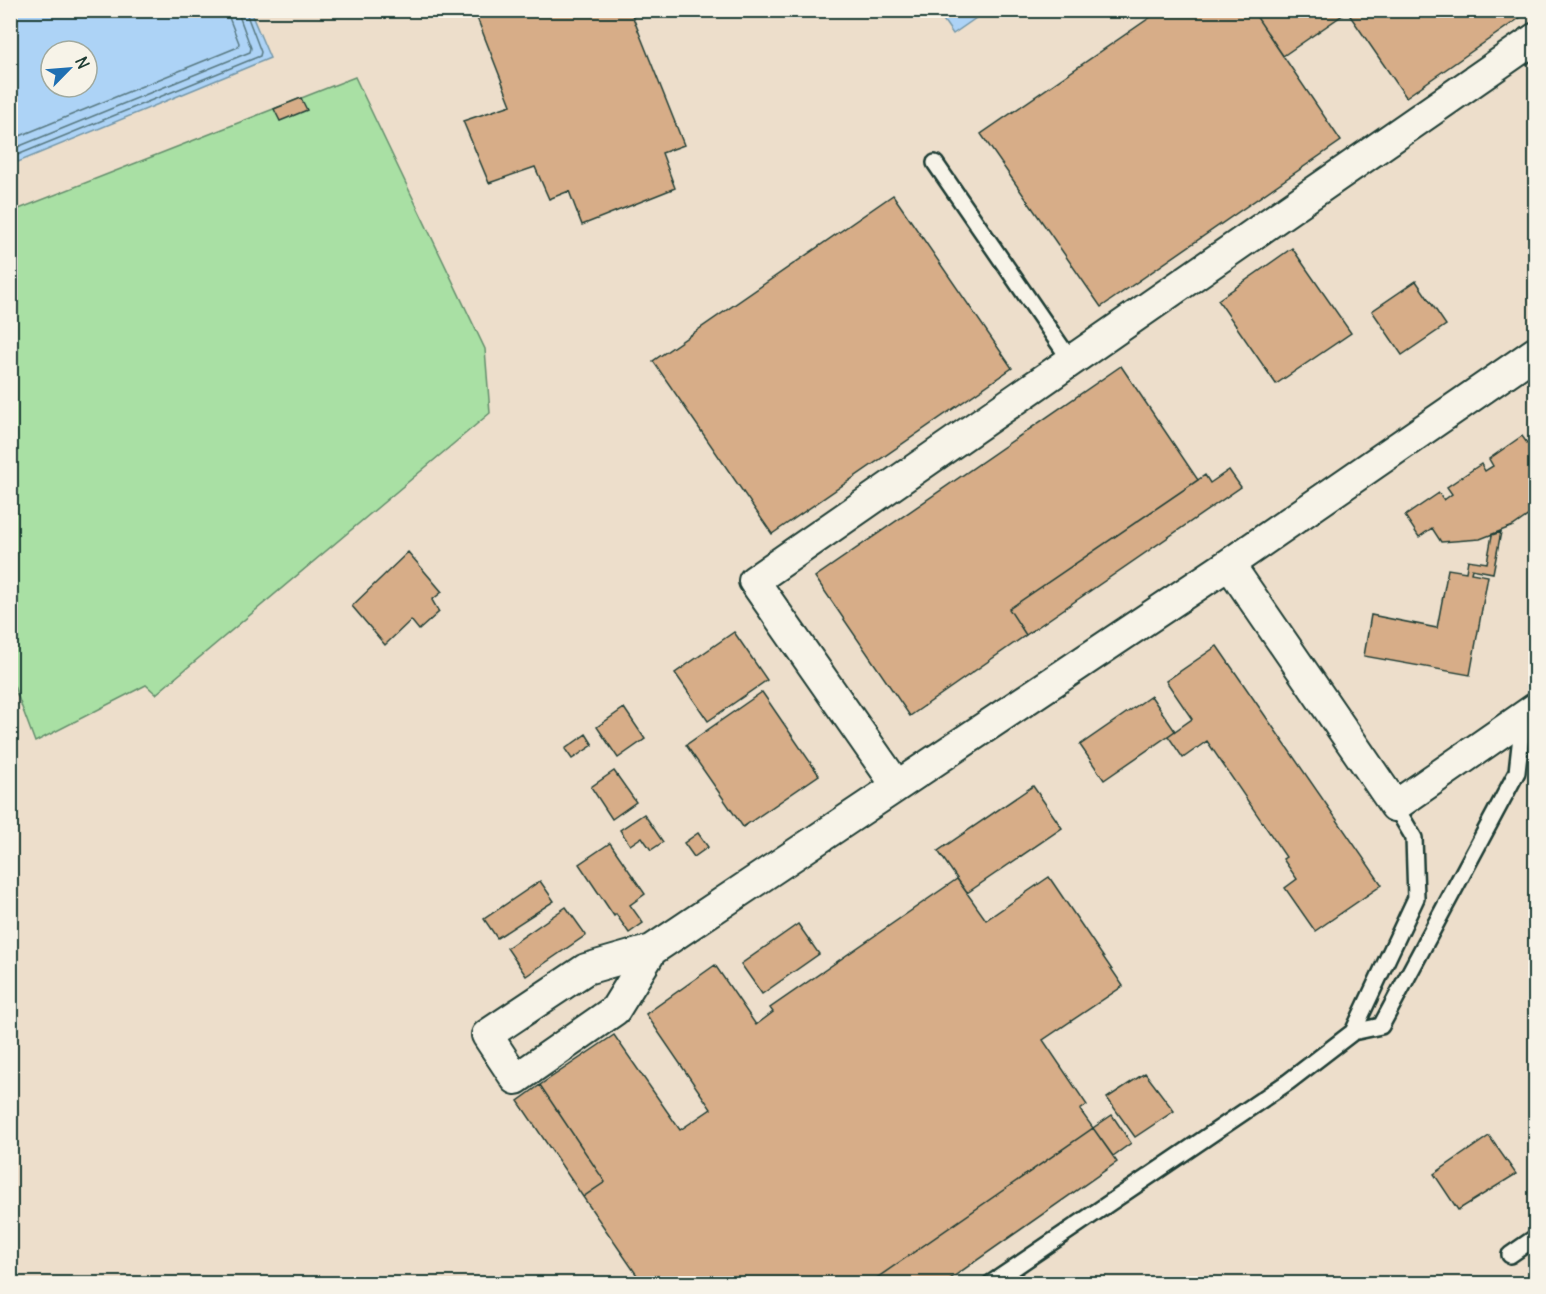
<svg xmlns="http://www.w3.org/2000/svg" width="1546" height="1294" font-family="Delius,sans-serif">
<rect width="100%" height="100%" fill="#f7f3e8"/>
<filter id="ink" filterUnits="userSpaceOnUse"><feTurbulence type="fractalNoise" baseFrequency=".0167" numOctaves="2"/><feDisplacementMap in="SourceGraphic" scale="12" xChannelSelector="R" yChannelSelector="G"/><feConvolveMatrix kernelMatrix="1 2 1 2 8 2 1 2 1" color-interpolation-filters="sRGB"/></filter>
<g filter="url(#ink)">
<path fill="#eddecb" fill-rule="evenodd" d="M11 11H1535V1283H11ZM51 51H87V87H51Z"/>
<path fill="#a9e0a4" stroke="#648e6c" stroke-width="1.5" d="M355 77 485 349 490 413 156 694 146 685 35 742 11 678V212Z"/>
<path fill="#add3f6" stroke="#7497a8" stroke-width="1.5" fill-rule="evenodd" d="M11 10 250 11 270 58 11 165ZM51 51H87V87H51Z
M937 11H986L953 34Z"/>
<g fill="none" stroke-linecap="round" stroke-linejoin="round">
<path stroke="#587982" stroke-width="1.5" d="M10 140 238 47 239 43 230 20 228 10
M10 150 250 52 251 48 237 10
M10 158 260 56 261 52 245 10"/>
</g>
<path fill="#d7ad88" stroke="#1f3d34" stroke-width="1.5" d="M474 10H630L684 145 662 153 675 188 582 225 569 191 549 199 535 167 489 183 463 121 511 105Z
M1161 10H1252L1341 141 1101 307 981 134Z
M1252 10H1346L1347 12 1283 56Z
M1346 10H1531L1406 97Z
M301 98 307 110 280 121 274 109Z
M893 195 1012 368 772 534 653 361Z
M1292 248 1351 333 1276 384 1218 300Z
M1416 281 1446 325 1402 355 1372 311Z
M1121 366 1198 480 1009 609 1026 635 910 716 815 577Z
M1536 427V510L1513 526 1480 539 1441 542 1432 528 1419 537 1405 516 1439 493 1444 500 1452 494 1447 487 1481 464 1485 471 1493 466 1489 459 1522 436 1527 443 1535 437 1530 430Z
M1229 470 1241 487 1026 635 1009 609 1205 475 1210 483Z
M1501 532 1493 573 1472 569 1471 573 1488 576 1470 675 1364 656 1371 615 1437 628 1448 569 1466 572 1468 560 1487 563 1492 535Z
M408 552 442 592 432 600 439 612 419 630 411 620 385 645 352 606Z
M734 632 767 680 708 721 675 673Z
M1217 646 1382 885 1315 931 1285 888 1297 879 1283 859 1286 857 1207 741 1183 758 1168 736 1192 719 1166 681Z
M762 692 819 775 743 827 686 745Z
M1151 696 1175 731 1104 780 1080 745Z
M624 708 645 739 618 758 597 727Z
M586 734 593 745 572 759 565 749Z
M614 771 636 802 612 819 591 787Z
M1033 786 1062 828 967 893 938 851Z
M644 814 663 842 651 850 642 837 630 845 620 830Z
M698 833 708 847 694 857 684 843Z
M610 843 645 894 630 905 643 923 629 933 616 914 614 916 579 864Z
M1049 877 1123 986 1043 1040 1087 1105 1080 1110 1093 1128 868 1284H643L583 1197 605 1182 540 1085 614 1035 680 1130 711 1109 646 1014 715 965 756 1025 773 1012 770 1008 957 879 986 920Z
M540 881 554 901 497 938 484 919Z
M566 907 586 935 526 976 507 948Z
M798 924 819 954 762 994 741 964Z
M1145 1073 1174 1111 1135 1137 1107 1098Z
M540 1085 605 1182 583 1197 518 1101Z
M1112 1115 1131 1143 1113 1156 1093 1128Z
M1093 1128 1117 1162 943 1284H868Z
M1489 1136 1516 1174 1458 1210 1434 1174Z"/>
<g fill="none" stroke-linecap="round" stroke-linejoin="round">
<defs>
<path id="lane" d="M935 163 1071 361
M1395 806 1414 838 1416 898 1353 1032 1381 1026 1517 772 1523 718
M1510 1255 1536 1237
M990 1284 1288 1082 1353 1032"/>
<path id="street" d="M1229 564 1395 806 1536 708
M897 786 754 581 1536 38
M652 950 615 1010 516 1079 487 1035 586 969 652 950 1229 564 1536 352"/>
</defs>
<use href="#lane" stroke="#1f3d34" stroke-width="20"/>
<use href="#street" stroke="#1f3d34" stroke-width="34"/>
<use href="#lane" stroke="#f7f3e8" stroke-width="15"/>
<use href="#street" stroke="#f7f3e8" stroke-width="30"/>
</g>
</g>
<rect width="1546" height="1294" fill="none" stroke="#f7f3e8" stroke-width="36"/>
<rect x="18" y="18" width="1510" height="1258" fill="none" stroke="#1f3d34" stroke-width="2" filter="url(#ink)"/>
<g transform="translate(69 69) rotate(65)"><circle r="28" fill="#f7f3e8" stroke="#a1aaa0" stroke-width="1.5"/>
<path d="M0-4.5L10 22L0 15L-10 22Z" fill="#1f6fb2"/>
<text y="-9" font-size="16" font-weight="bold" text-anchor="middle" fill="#1f3d34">N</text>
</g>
</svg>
